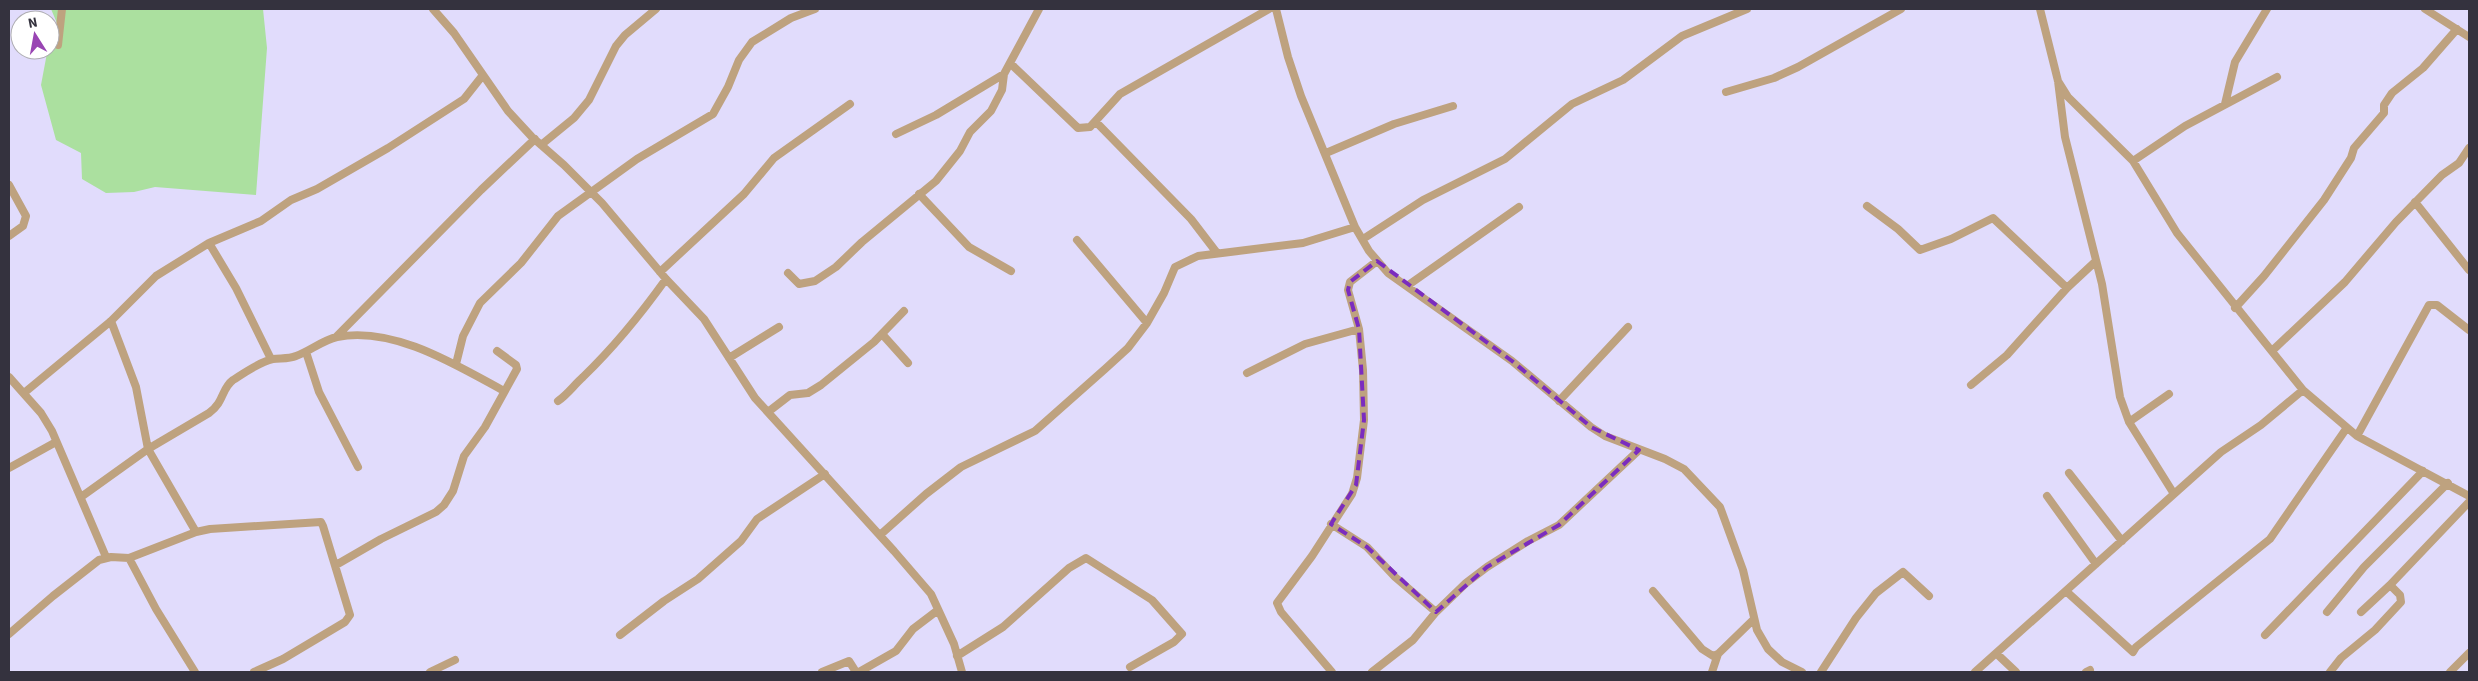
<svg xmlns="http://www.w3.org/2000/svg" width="2478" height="681" font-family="'Source Sans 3',sans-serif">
<rect width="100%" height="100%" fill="#e1dcfc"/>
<path fill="#abe09f" d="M51 9H263L267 48 256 195 155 187 134 192 106 193 82 179 81 153 56 140 41 85 47 53 55 48 59 28Z"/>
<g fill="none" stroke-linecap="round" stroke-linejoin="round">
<path stroke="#bea27f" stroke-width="8" d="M433 9 454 33 508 111 532 137 564 165 602 203 666 279 704 319 755 398 894 551 931 594 954 644 962 672
M1276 9 1288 57 1301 96 1355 227 1369 251 1388 273 1512 361 1591 427 1605 436 1665 459 1684 469 1720 507 1743 570 1757 630 1768 649 1782 662 1802 672
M2040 9 2058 81 2065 137 2102 284 2120 397 2129 422 2174 494
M2425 9 2469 37
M58 45 62 9
M1010 63 1078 128 1090 127 1120 94 1269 9
M2058 81 2068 97 2133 161 2177 233 2303 390 2357 436 2469 496
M1726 92 1774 78 1798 67 1901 9
M2225 104 2235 62 2267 9
M1096 122 1191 219 1217 253
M896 134 936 115 1004 74
M541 145 574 118 589 100 616 46 625 35 656 9
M1326 153 1394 124 1453 106
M2133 161 2185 126 2277 77
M9 185 26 216 23 226 9 236
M919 194 969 247 1011 271
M2415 202 2469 270
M1867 206 1898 229 1920 250 1951 239 1993 218 2067 288
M1363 239 1423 200 1505 159 1572 104 1623 80 1682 36 1747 9
M1077 240 1147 323
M209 243 236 288 271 359
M660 272 744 194 774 158 850 104
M788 273 799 284 815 281 836 267 862 242 936 181 960 151 970 132 991 111 1002 90 1004 74 1039 9
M1407 286 1519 207
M2235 308 2264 276 2324 200 2351 158 2354 148 2384 113V105L2392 93 2423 68 2457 29
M111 321 136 387 148 449 196 532 210 529 321 522 323 526 350 615 345 622 283 659 254 672
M882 334 908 363
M336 337 481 190 535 139
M2273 350 2345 282 2396 222 2442 175 2459 163 2469 148
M306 352 319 392 358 467
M729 358 779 327
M456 364 463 336 480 303 521 263 558 216 637 159 713 114 728 87 739 60 752 42 791 18 815 9
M1247 373 1305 344 1359 329
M9 377 41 413 52 431 106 557
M1971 385 2007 355 2067 288 2096 261
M24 393 111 321 156 276 209 243 261 221 291 200 317 189 388 148 464 99 483 75
M558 401C568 394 574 385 583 377 614 347 641 314 666 279
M1559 401 1628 327
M768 412 790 395 808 393 821 385 874 342 904 311
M2129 422 2169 394
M2357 436 2429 305H2437L2469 330
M9 468 56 442
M2069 473 2122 541
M2047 496 2096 564
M81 497 148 449 209 413C225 401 221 389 233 380 244 373 261 361 273 359 281 358 289 359 296 356 310 351 323 340 337 337 394 326 456 365 504 391
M1331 524 1367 547 1395 577 1436 612 1413 640 1372 672
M880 535 926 494 961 467 1035 431 1105 369 1128 348 1147 323 1164 293 1175 267 1198 256 1303 243 1355 227
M129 558 156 609 195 672
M336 565 381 539 436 512 444 505 453 491 464 456 485 427 517 369 516 365 497 351
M1653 591 1702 649 1713 656 1718 654 1754 619
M2067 592 2133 652 2136 647 2270 539 2346 429
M1436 612 1466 583 1487 567 1528 541 1559 525 1639 450
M2327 612 2364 567 2448 483
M2361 612 2390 585 2469 502
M9 634 53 596 99 560 111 557 129 558 196 532
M620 635 664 601 698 579 741 541 757 519 825 474
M2265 635 2423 471
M1997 654 2016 672
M957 656 1003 627 1069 568 1086 558 1152 600 1182 634 1174 642 1130 667
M430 672 455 660
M822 672 849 661 856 672
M859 672 896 651 913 629 938 610
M1332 672 1281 612 1277 603 1312 556 1352 494 1357 478 1364 420 1363 370 1359 329 1348 290 1350 282 1377 261
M1712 672 1718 654
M1821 672 1856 618 1876 593 1903 572 1929 596
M1975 672 2221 452 2261 425 2303 390
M2086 672 2090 670
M2330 672 2341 658 2375 630 2401 602 2400 595 2390 585
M2450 672 2469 653"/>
</g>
<path fill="none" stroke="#7b2cbf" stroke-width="4" stroke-dasharray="10 6" stroke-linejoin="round" d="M1377 261 1512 361 1591 427 1639 450 1559 525 1487 567 1436 612 1367 547 1331 524 1356 485 1364 420 1359 329 1348 290 1350 282Z"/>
<rect width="2478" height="681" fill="none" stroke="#34323e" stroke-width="20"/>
<g transform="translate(35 35) rotate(349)"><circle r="24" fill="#ffffff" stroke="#aeadb2"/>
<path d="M0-4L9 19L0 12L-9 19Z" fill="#9945b3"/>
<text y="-8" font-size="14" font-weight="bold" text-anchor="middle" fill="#34323e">N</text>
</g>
</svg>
